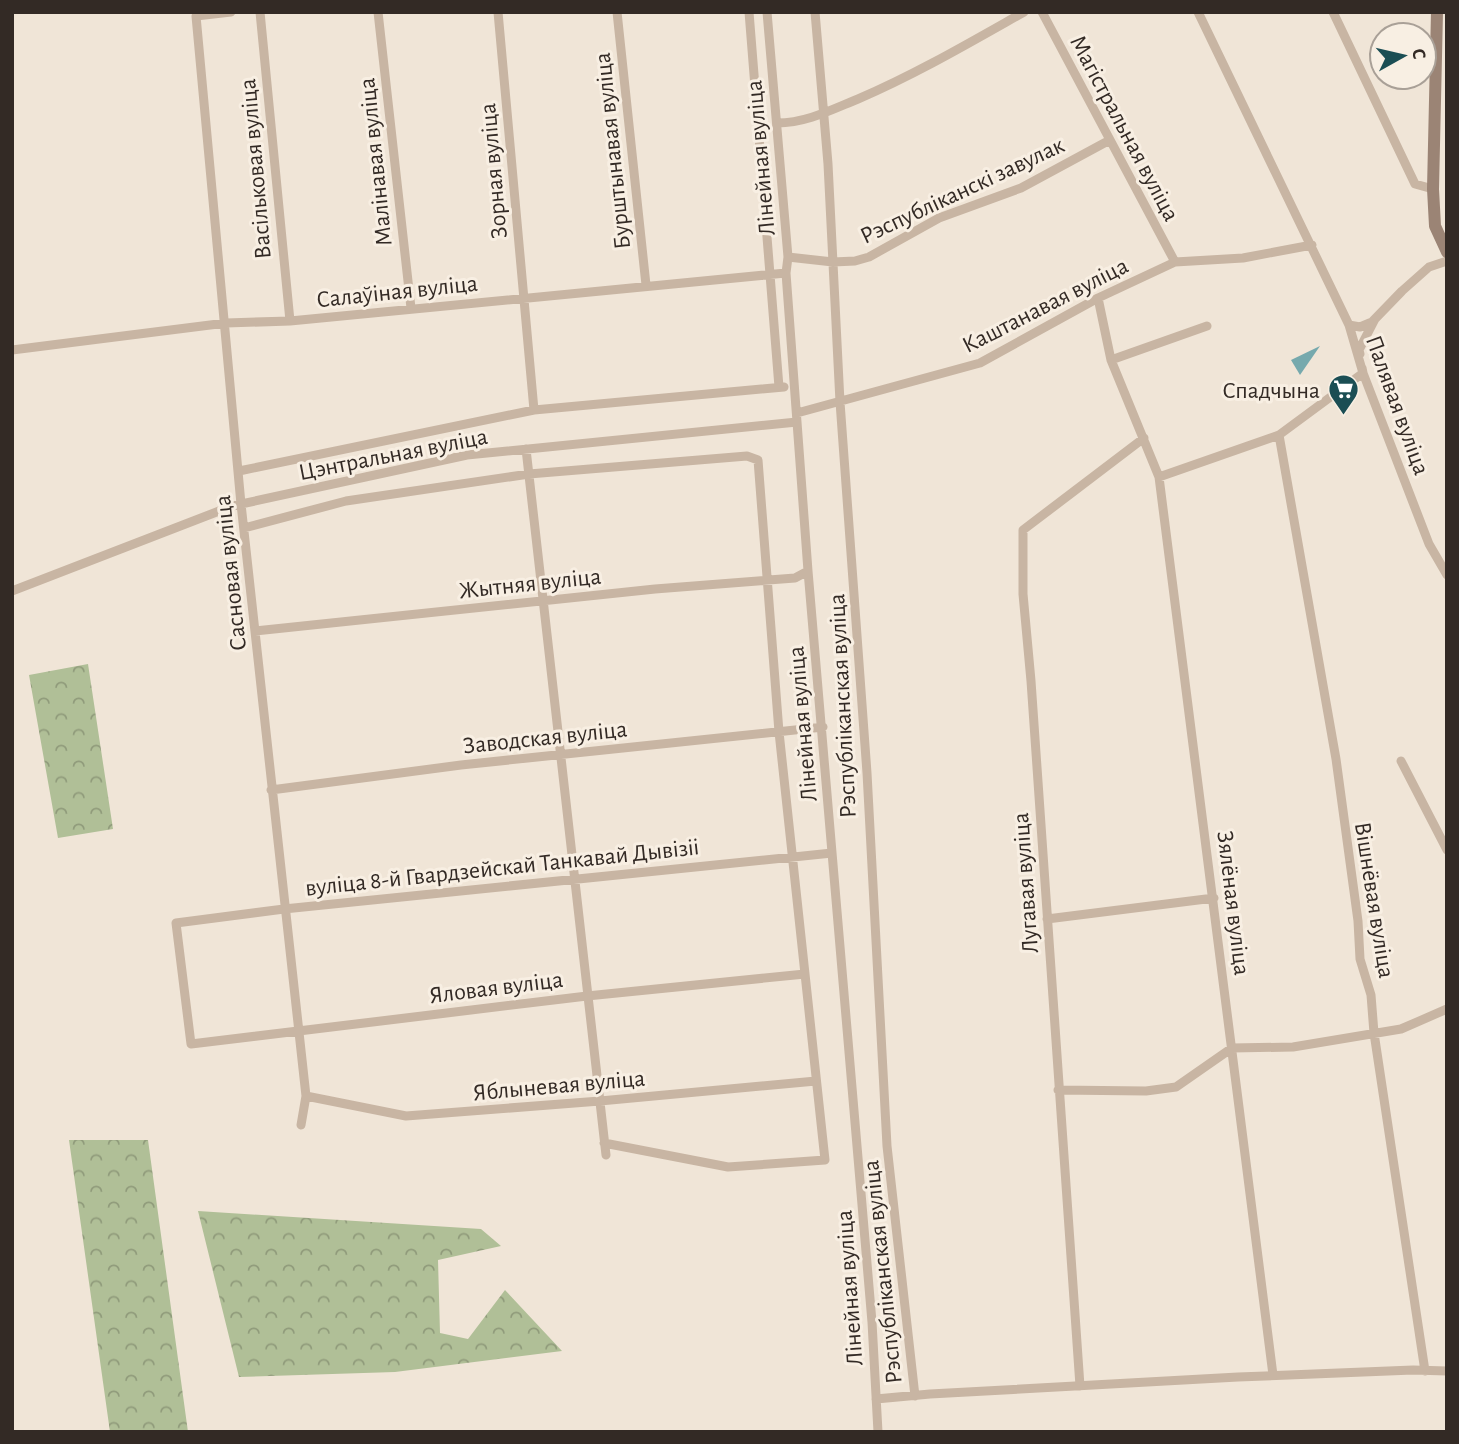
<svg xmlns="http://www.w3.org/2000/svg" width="1459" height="1444" font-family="'Alegreya Sans',sans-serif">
<defs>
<pattern id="forest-crowns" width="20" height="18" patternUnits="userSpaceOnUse" patternTransform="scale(1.75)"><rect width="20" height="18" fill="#b0bf97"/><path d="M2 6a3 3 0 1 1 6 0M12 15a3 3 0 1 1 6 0" fill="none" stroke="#909b7b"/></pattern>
</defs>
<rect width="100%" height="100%" fill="#f0e5d7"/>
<path fill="url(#forest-crowns)" d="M88 664 113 829 58 838 29 675Z
M148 1140 188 1432H110L69 1140Z
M198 1211 481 1229 501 1246 438 1260 440 1333 468 1339 505 1290 562 1351 395 1372 239 1377Z"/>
<path fill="#76a9ad" d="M1320 346 1300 375 1291 360Z"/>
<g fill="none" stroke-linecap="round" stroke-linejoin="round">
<path stroke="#c8b5a3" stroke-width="9" d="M231 12 196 16 241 504 306 1096 301 1125
M260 12 290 321
M378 12 411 308
M498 12 534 410
M617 12 646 285
M749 12 779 387
M767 12 788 257 786 273 808 571 872 1322 878 1432
M815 12 828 164 840 402 867 773 887 1146 915 1396
M1042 12 1175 262
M1198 12 1349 325 1363 373 1429 544 1447 575
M1333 12 1415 184 1433 189
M777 123C806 123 831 110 858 99 916 74 969 43 1024 12
M788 257 833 262 855 261 869 257 939 218 1021 188 1108 141
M1098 298 1111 360 1159 477 1273 1375
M1349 325 1360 327 1372 322 1402 291 1429 267 1447 261
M12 350 226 323 290 321 786 273
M1360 354 1359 350 1375 319
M1111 360 1207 326
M797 413 980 363 1098 298 1175 262 1243 258 1312 245
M1279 435 1336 759 1358 921 1360 959 1371 995 1374 1033 1425 1371
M526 449 606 1155
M239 471 534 410 784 387
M1159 477 1279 435 1363 373 1362 368
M244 528 346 501 529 474 747 456 758 460 779 732 825 1160 728 1167 604 1143
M12 591 232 506 467 455 797 422
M255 631 655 589 795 578 808 571
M1401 761 1447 850
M271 790 461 765 823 727
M1047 919 1214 898
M805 974 587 996 191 1044 176 923 284 909 832 853
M1058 1090 1146 1091 1176 1087 1232 1048 1293 1047 1401 1029 1447 1009
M306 1096 406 1116 600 1101 816 1081
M1080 1386 1031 681 1023 594V530L1144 438
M876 1399 930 1394 1238 1377 1413 1370 1447 1371"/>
<path stroke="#9b8475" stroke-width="12" d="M1437 12 1433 189 1435 226 1447 252"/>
</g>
<defs>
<symbol id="supermarket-pin" viewBox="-11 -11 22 30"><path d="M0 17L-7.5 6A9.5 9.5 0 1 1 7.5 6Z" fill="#1b4e54" stroke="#f8efe3"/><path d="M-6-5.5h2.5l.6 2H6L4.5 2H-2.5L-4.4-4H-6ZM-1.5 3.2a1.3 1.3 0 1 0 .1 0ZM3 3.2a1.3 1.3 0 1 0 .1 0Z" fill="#fff"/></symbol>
</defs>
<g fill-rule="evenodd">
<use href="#supermarket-pin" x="1326" y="372" width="35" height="47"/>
</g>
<g text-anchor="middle" stroke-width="6" stroke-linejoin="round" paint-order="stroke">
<g font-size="24" fill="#332a25" stroke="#f8efe3">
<text transform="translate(1125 128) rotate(62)" y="8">Магістральная вуліца</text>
<text transform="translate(612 151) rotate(-96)" y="8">Бурштынавая вуліца</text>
<text transform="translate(760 158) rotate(-95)" y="8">Лінейная вуліца</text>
<text transform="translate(375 162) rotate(-96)" y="8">Малінавая вуліца</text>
<text transform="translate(255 169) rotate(-95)" y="8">Васільковая вуліца</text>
<text transform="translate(493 171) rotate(-95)" y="8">Зорная вуліца</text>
<text transform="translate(962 190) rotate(-25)" y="8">Рэспубліканскі завулак</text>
<text transform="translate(397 291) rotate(-6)" y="8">Салаўіная вуліца</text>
<text transform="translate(1045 305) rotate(-27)" y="8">Каштанавая вуліца</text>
<text transform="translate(1398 405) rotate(70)" y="8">Палявая вуліца</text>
<text transform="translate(393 454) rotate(-11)" y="8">Цэнтральная вуліца</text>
<text transform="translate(230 573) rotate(-96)" y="8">Сасновая вуліца</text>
<text transform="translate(530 583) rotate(-6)" y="8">Жытняя вуліца</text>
<text transform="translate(842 706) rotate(-93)" y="8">Рэспубліканская вуліца</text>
<text transform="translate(802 724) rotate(-95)" y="8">Лінейная вуліца</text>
<text transform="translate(545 737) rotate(-6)" y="8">Заводская вуліца</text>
<text transform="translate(502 867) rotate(-6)" y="8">вуліца 8-й Гвардзейскай Танкавай Дывізіі</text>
<text transform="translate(1025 883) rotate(-94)" y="8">Лугавая вуліца</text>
<text transform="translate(1375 900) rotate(81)" y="8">Вішнёвая вуліца</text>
<text transform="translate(1234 903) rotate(83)" y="8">Зялёная вуліца</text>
<text transform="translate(496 987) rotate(-7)" y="8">Яловая вуліца</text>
<text transform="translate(559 1085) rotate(-5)" y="8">Яблыневая вуліца</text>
<text transform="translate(882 1272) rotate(-96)" y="8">Рэспубліканская вуліца</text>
<text transform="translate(849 1288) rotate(-94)" y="8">Лінейная вуліца</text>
</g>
<g font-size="24" fill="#332a25" stroke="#f8efe3" text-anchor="end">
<text x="1320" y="398">Спадчына</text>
</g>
</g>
<rect width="1459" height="1444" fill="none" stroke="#332a25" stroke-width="28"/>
<g transform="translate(1403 56) rotate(82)"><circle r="33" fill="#f8efe3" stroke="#a9a097" stroke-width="2"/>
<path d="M0-5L12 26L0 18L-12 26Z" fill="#1b4e54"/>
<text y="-10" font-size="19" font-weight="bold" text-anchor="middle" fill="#332a25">С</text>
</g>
</svg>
